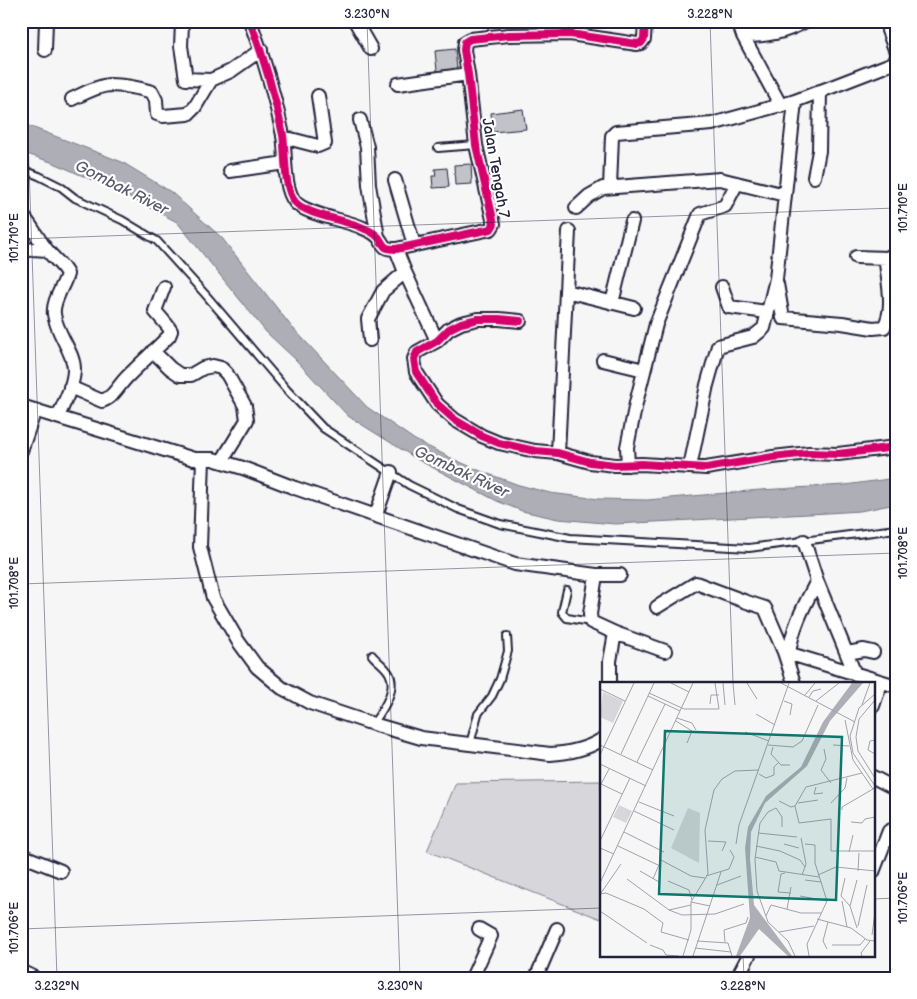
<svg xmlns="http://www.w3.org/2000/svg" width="917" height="999" font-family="'Balsamiq Sans',sans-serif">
<rect width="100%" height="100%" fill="#f6f6f7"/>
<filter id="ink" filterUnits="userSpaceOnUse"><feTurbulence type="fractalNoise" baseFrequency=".02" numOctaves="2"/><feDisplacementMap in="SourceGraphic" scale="10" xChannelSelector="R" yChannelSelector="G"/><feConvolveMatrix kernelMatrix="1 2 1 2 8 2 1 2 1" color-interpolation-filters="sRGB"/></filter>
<g filter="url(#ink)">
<path fill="#d7d7db" stroke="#7c7c8b" d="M601 781V919L427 851 456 783Z"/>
<path fill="#aeaeb7" stroke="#767685" d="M21 123 122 162 171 192 222 238 291 326 367 407 415 440 453 459 483 472 519 485 550 493 599 499 647 500 760 490 845 485 896 478V504L860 511 828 513 615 524 558 519 522 511 497 501 420 461 348 416 295 359 266 332 177 222 121 193 54 163 21 152Z"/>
<path fill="#c2c2c9" stroke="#22223b" d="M455 49 457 69 437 71 435 51Z
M523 109 526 129 493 132 491 113Z
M471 164 472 184 455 185 454 165Z
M447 168 449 187 433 188 432 176H436L435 169Z"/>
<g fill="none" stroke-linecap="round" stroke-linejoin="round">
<defs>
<path id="service" d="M885 31 896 61
M438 148 476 145
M21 169 39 176 61 187 75 198 122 220 157 241 205 294 287 390 323 428 409 485 458 509 500 524 570 538 749 548 896 529
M567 590 562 612 567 618 591 622
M372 655C377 661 385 666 389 673 398 689 382 711 373 724
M470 744 478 714 492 696 500 679 508 651 507 636"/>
<path id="minor" d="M250 21C264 58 275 97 283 135 286 154 283 187 295 202 306 215 347 220 363 228 368 230 376 234 379 238 385 247 384 249 396 249L491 229 494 224 476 145 468 74 464 50 465 42 470 39 509 35 570 34 637 44 641 43 644 39 645 21
M355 21 371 49
M738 21 743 36 781 106
M182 24 181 46 186 79 211 80
M743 36C768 36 784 33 806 21
M45 50 46 21
M398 84 468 74
M72 99C83 94 97 86 109 85 123 85 139 88 152 92L156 100 157 114 163 116 188 114 195 107 211 80 231 71 261 50
M360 120 367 147 369 185 378 237
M283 137 318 146 325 143 318 96
M230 171 285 163
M814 177 819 151 820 91
M395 180 414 245
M610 187 612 136 616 132 712 124 795 101 896 62
M576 208 589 196 603 188 720 179 785 195
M21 214C32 225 37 238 47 250 54 259 62 264 67 274 64 286 52 301 54 314 56 333 74 352 74 369 74 385 64 402 58 417
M21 252 33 249 47 250
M856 257 888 258 892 255H895
M405 272 437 341
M777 284 783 318 842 323 873 328 884 327C895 309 888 283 886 263L888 258
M722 287 729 307 767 312
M566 291 634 308
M612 303 632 221
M520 321 499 319H478L461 323 449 329 437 341 417 352 414 359 416 372 437 404 455 420 482 436 499 443 535 451 558 453 590 462 615 465 642 464 706 468 773 457 809 453 838 454 896 447
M370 340 368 319 383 291 405 272 396 249
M153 351 170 368 180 375H191L203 368 213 366 221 368 227 374 245 406 247 420 222 461
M603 360 644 370
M70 387 102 401C114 397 118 386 127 377 141 363 155 350 169 336L171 331 167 325 155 311 164 287
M21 406 194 459H213L243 468 295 488 515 564 596 575H620
M21 451 35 410
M558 453 569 231
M203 459 200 547 213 598 238 641 257 667 282 688 310 703 373 724 421 738 550 754C568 753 585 750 601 740
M628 465 627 447 636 403 656 324 700 214 725 206 737 183
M690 467 707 385 718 346 753 337 764 328 776 279 795 101
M376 515 391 472
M804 541 817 581 855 674
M596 575 590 614 591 622 615 633
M657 607 696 583 744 601 765 608 784 652 794 683
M784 652 896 686
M847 653 864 650 873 652
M789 654C792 627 805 604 817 581
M610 683V661L615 633 665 651
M873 706 881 682
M873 777 896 789
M21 855 61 871
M873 872 889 831 896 828
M472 978 491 936 479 929
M536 978 557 929
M737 978 749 955"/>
<path id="tertiary" d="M21 973 32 978"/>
</defs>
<use href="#service" stroke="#22223b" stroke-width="10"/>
<use href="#minor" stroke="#22223b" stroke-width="16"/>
<use href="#tertiary" stroke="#22223b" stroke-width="19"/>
<use href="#service" stroke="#fff" stroke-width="6"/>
<use href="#minor" stroke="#fff" stroke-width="12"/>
<use href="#tertiary" stroke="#fff" stroke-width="15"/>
<defs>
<path id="cycleway" d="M250 21C264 58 275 97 283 135 286 154 283 187 295 202 306 215 347 220 363 228 368 230 376 234 379 238 385 247 384 249 396 249L491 229 494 224 476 145 468 74 464 50 465 42 470 39 509 35 570 34 637 44 641 43 644 39 645 21
M520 321 499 319H478L461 323 449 329 437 341 417 352 414 359 416 372 437 404 455 420 482 436 499 443 535 451 558 453 590 462 615 465 642 464 706 468 773 457 809 453 838 454 896 447"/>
</defs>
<use href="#cycleway" stroke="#fff" stroke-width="11"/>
<use href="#cycleway" stroke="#d6006c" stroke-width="8"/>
</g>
</g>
<path fill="none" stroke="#22223b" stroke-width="1" stroke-opacity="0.45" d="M24 21 57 978M367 21 400 978M710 21 733 683M21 239 896 208M21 584 896 553M873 899 896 898M21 929 601 908M743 955 744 978"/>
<g text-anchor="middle" stroke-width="4.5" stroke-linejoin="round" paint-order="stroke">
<g font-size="15" fill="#22223b" stroke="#fff">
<text transform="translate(496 168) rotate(80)" y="5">Jalan Tengah 7</text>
</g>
<g font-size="16" font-style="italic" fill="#5a5a6d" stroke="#fff">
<text transform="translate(122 187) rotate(27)" y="6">Gombak River</text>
<text transform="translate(462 471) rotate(25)" y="6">Gombak River</text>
</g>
</g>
<g transform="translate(600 682)">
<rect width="275" height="275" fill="#f6f6f7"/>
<path d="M3 10 23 19 13 41 0 35ZM19 123 32 129 26 141 13 135ZM88 126 100 131 99 181 71 166Z" fill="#d7d7db"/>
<path d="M252 1H263L230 39 207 84 165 121 151 150 150 177 154 223 192 274H188L159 247 140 274H136L150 236 145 166 148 145 166 114 201 85 223 40Z" fill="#aeaeb7"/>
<path fill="none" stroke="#a1a1ac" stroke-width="1" d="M71 1 89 10M123 1 125 23M133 1 135 23M147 1 157 17M181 1 255 40M0 7 25 19M49 11 84 27H119L115 1M275 12 259 26 250 54 253 71 275 104M205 13 215 1M48 14 80 29M209 15 213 9 221 7M275 18 259 37 256 55 258 69 275 96M184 19 192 22 190 33M216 19 239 1M110 22 111 13H119M262 23 270 1M156 32 175 43M77 36 92 41 96 48M245 38 253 78 273 107 275 105M76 39 92 49 87 61M145 50 169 59M275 58 270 59 268 68 275 72M0 63 53 88M168 63 193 65 202 59 218 23M233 63 249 64M173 65 171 72 181 83H190M224 67 226 77 221 88 231 101M21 72 54 1M0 73 34 1M37 80 65 22M0 82 46 104M262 91 206 105 195 124 199 141 231 137V169H275M159 92 166 96 174 93V85L179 80M1 102 22 112M0 104 9 87M216 105 214 112 223 111M179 119 191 125 195 124M39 120 74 134M198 121 218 118M231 121 245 106 247 96M242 128V125L273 107M34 129 74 148M251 140 262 141 265 137 275 135M182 145V135L176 126 168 130 160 141 155 177 157 209 168 240 188 259 195 274M24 150 64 170M158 151 197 155M201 156 206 182 202 193M0 159 30 96M108 159 126 160 122 169M136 162 139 143 189 1M184 162 199 166M205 162 215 163V181L227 219 207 262 209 274M18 164 58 183M156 164 180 169 200 178 205 185M0 166 14 172M249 170 253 153M155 175 176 180 179 189 219 195M40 189 59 200M258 189 259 171M185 191 181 192 178 210 191 211M218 193 236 185 275 189M106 194 129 187 134 175 130 168M245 196 241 214 250 224 257 246M27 197 69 228 82 233 115 232 144 222M53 197 61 178 91 194 105 196M205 198 221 200M68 199 89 208 92 218M0 201 93 1M117 203 141 194M1 211 21 182M0 212 6 211 44 227 63 241 61 250 89 258M200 214 227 219M242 219 247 245M91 220 110 224M250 224 257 198M187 227 191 205M69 228 91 223M0 229 47 261M166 234 171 223 201 231H221M217 237 251 246 267 258 275 259M258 244 267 203M179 250 214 244M272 253 275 230M97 259 128 261 132 274M125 260 124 248 146 241 148 235M50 263 63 268 66 273 79 274M232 263H260L265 257M95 266 131 270M227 267 223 259 228 240M83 274 91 248V220L108 192 105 148 114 108 122 97 135 89 159 88M93 274 121 190M262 274 261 271 270 259"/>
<path fill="#0f766e" fill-opacity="0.15" stroke="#0f766e" stroke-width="2.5" d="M65 49 242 55 236 218 59 212Z"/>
<rect width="275" height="275" fill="none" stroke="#22223b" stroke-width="2.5"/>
</g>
<rect width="917" height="999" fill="none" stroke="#fff" stroke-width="55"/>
<rect x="28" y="28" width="862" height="944" fill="none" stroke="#22223b" stroke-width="2"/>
<g font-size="12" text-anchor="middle" fill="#22223b">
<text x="367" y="18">3.230°N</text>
<text x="710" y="18">3.228°N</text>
<text transform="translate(903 208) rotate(-90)" y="4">101.710°E</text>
<text transform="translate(14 238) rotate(-90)" y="4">101.710°E</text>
<text transform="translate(903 553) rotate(-90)" y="4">101.708°E</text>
<text transform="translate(14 583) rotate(-90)" y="4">101.708°E</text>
<text transform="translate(903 898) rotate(-90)" y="4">101.706°E</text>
<text transform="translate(14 928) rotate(-90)" y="4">101.706°E</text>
<text x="57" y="990">3.232°N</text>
<text x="400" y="990">3.230°N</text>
<text x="743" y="990">3.228°N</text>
</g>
</svg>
